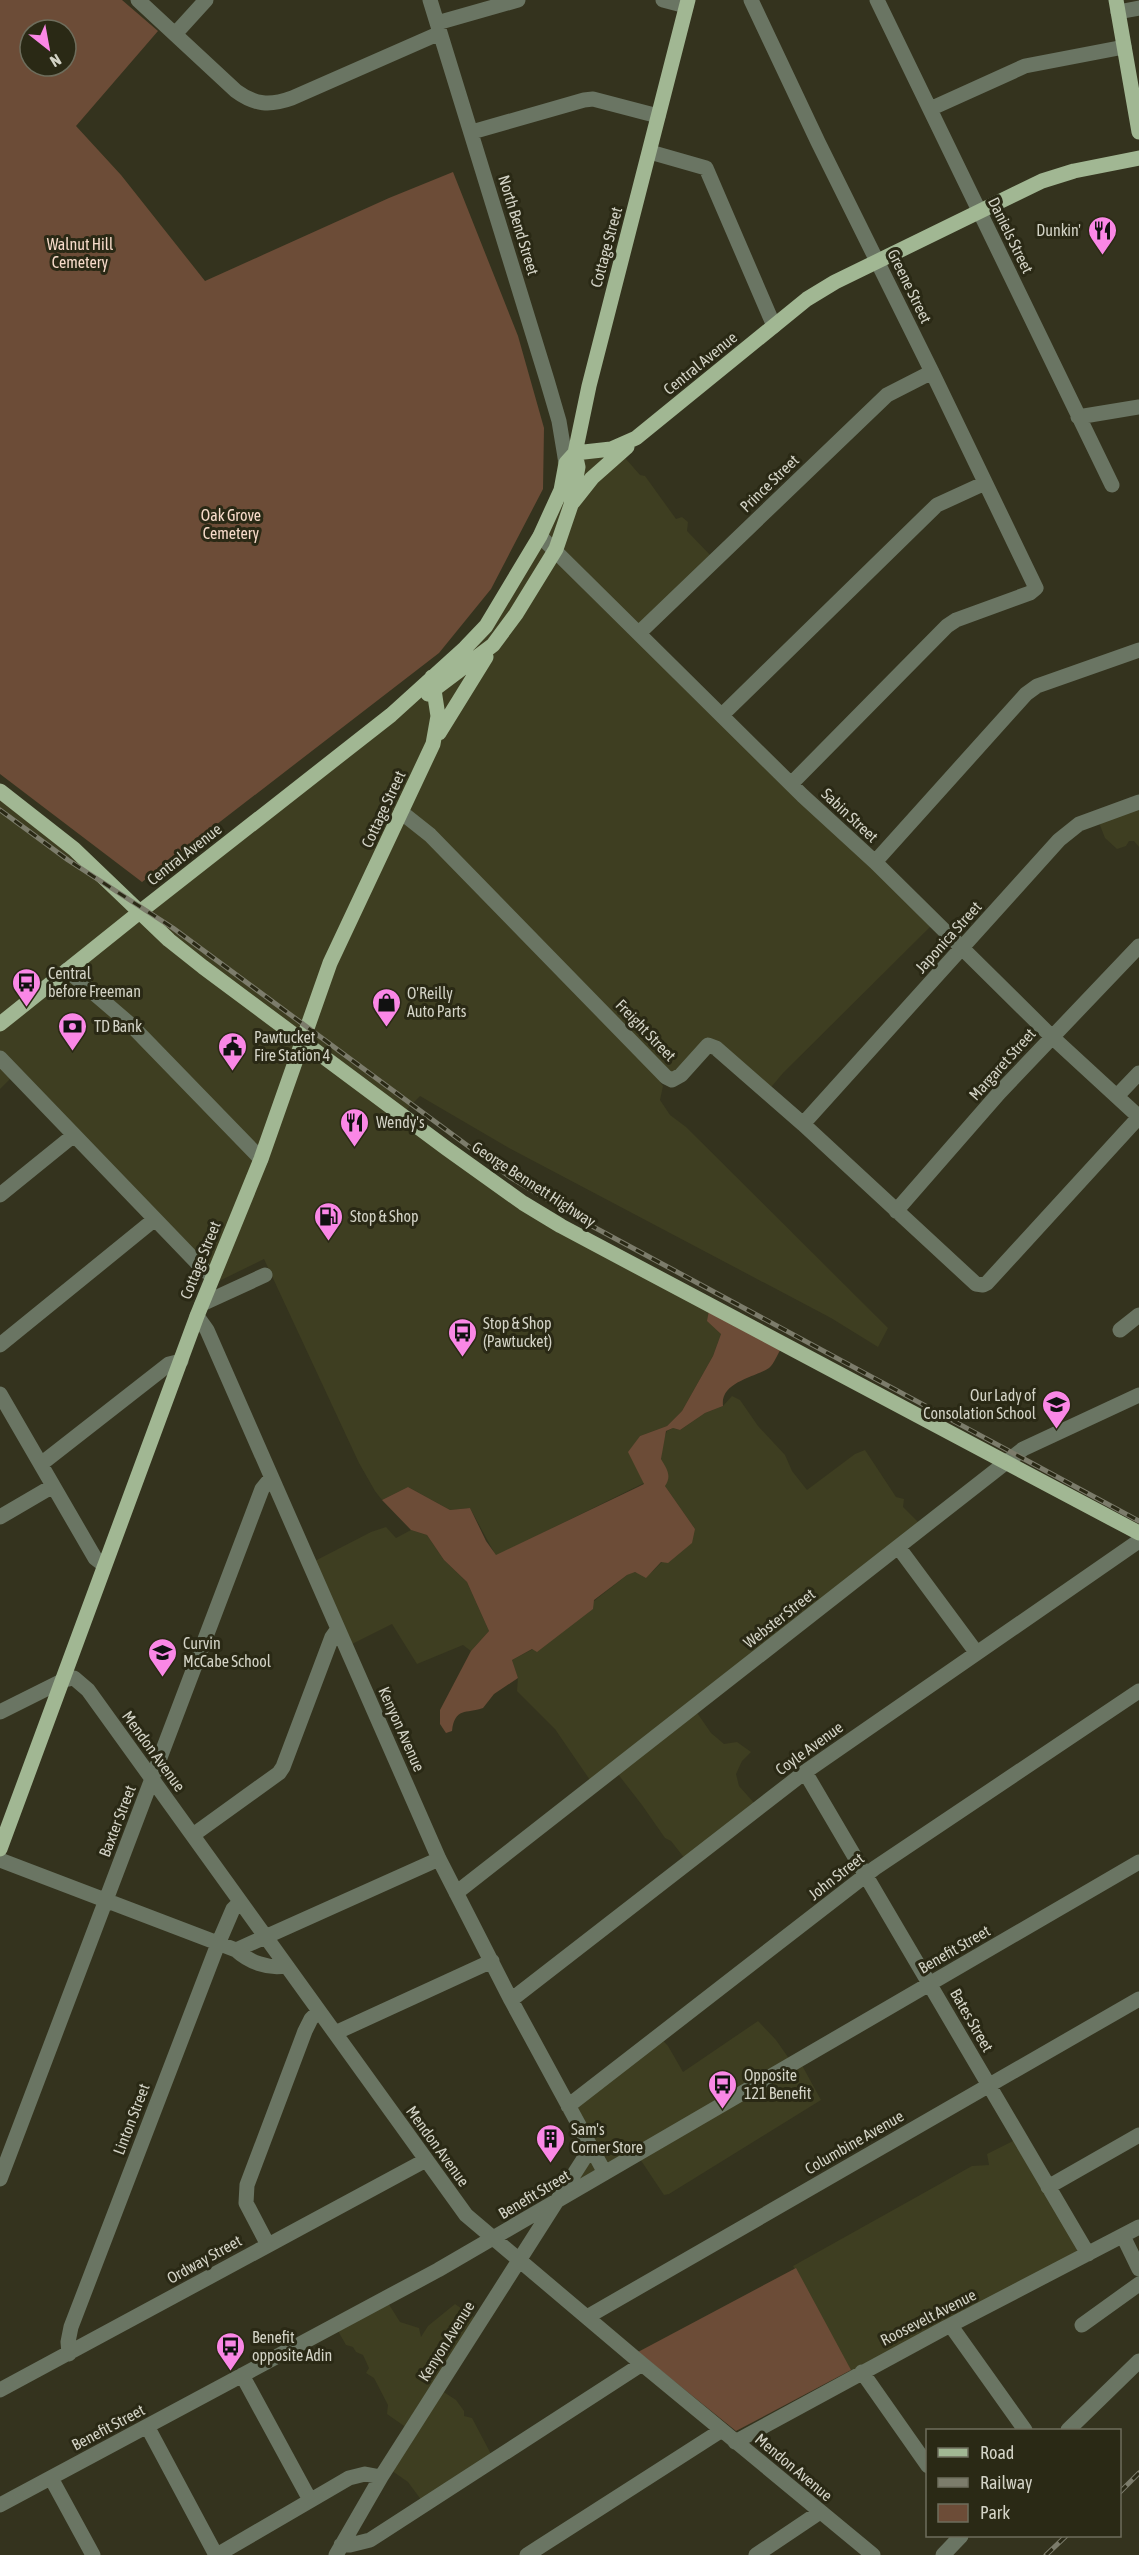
<svg xmlns="http://www.w3.org/2000/svg" width="1139" height="2555" font-family="'Asap Condensed',sans-serif">
<rect width="100%" height="100%" fill="#34331e"/>
<path fill="#3e3e21" d="M573 447 619 451 640 475 645 476 676 519 682 517 688 522 687 531 712 557 637 630 934 923 783 1073 767 1092 710 1044 660 1082 663 1086 660 1100 670 1115 686 1127 888 1328 878 1347 831 1318 509 1148 420 1096 403 1113 472 1166 710 1305 721 1334 713 1356 682 1411 667 1426 640 1436 629 1452 644 1483 496 1556 470 1508 450 1510 408 1487 382 1500 375 1491 359 1463 264 1259 207 1287 209 1275 13 1076 0 1089V792L138 905 462 650 522 558 558 480 557 453Z
M1139 799V847L1134 841H1129L1126 846 1117 849 1105 838 1096 815Z
M732 1396 740 1400 758 1426 785 1455 792 1471 807 1490 855 1454 865 1450 896 1497 904 1499 903 1507 922 1526 693 1707 711 1733 724 1744 737 1742 751 1752 742 1761 736 1774 739 1786 755 1804 686 1860 671 1841 665 1838 642 1805 614 1769 592 1783 555 1729 517 1691 518 1678 512 1660 533 1649 627 1575 634 1572 647 1575 653 1571 695 1529 665 1486 661 1460 662 1443 667 1431 673 1428 680 1430 705 1413 723 1406Z
M386 1527 396 1538 411 1530 427 1535 444 1560 467 1582 489 1631 471 1651 463 1645 417 1664 392 1624 346 1647 311 1563 371 1532Z
M758 2021 776 2040 790 2060 798 2058 821 2100 669 2194 664 2195 636 2153 558 2196 579 2160 584 2143 568 2105 656 2033 668 2046 683 2072Z
M1019 2138 1084 2250 853 2376 793 2266 972 2166 989 2165 987 2154Z
M383 2295 400 2322 419 2328 421 2337 428 2326 455 2304 475 2318 436 2387 456 2400 464 2411V2416L472 2418 492 2456 422 2501 408 2482 385 2466 407 2428 387 2414 388 2405 374 2378 366 2373 369 2368 363 2355 356 2352 353 2347 346 2345 334 2324Z"/>
<path fill="#6c4c37" fill-rule="evenodd" d="M0 0H122L158 31 76 126 121 175 205 281 389 198 453 172 518 336 544 428 543 489 491 589 439 653 142 882 0 774ZM30 30H66V66H30Z
M710 1305 782 1347C778 1353 774 1364 769 1368 754 1378 720 1382 723 1406L705 1413 680 1430 673 1428 666 1431 661 1459C667 1469 672 1476 665 1486L695 1529 692 1543 668 1563 661 1562 646 1578 635 1572 627 1575 594 1600 593 1609 537 1652 532 1649 512 1660 518 1678 494 1694 483 1708C466 1714 455 1707 452 1731L446 1733 440 1724V1710L471 1651 489 1631 467 1582 444 1560 427 1535 411 1530 382 1500 408 1487 450 1510 470 1508 486 1541 496 1555 638 1487 644 1484 628 1452 640 1436 667 1426 682 1411 713 1356 721 1334 707 1321Z
M796 2268 851 2370 736 2431 638 2352Z"/>
<g fill="none" stroke-linecap="round" stroke-linejoin="round">
<path stroke="#6a7563" stroke-width="15" d="M138 0 236 91C255 105 270 106 292 98L440 33
M430 0 547 380 559 421 566 463
M663 0 686 6
M751 0 818 142 932 372 1036 588 1030 593 956 620 947 626 792 783
M877 0 1112 485
M1118 12 1139 8
M437 23 518 0
M176 33 206 0
M930 109 1025 66 1124 47
M472 132 584 100 593 99 658 116
M650 152 706 168 774 326
M1078 417 1139 407
M540 536 803 796 875 862 1051 1036 1139 1117
M639 633 887 395 932 372
M722 715 937 505 985 483
M401 812 430 835 666 1077 672 1080 681 1075 708 1045 716 1048 803 1124 976 1284 983 1285 987 1283 1139 1117
M875 862 1026 694 1037 686 1139 650
M67 970 131 1025 261 1159
M0 1058 205 1271 213 1275
M1117 1096 1139 1073
M803 1124 1059 840 1079 824 1139 802
M0 1195 74 1135
M896 1211 999 1093 1139 946
M202 1304 265 1275
M197 1316 207 1330 439 1859 511 2000 605 2173
M1120 1330 1139 1315
M0 1345 155 1219
M0 1394 95 1558 104 1565
M41 1464 169 1364 181 1361
M0 1517 53 1486
M899 1548 976 1652
M0 1712 64 1680 74 1678 88 1690 466 2215 642 2364 873 2555
M805 1772 1088 2254
M193 1835 279 1773 283 1767 332 1637 337 1630
M0 1860 236 1950C249 1962 268 1969 285 1966
M456 1893 1023 1449 1139 1395
M236 1950 439 1859
M511 2000 805 1772 1139 1541
M335 2033 492 1961
M568 2106 875 1868 1139 1691
M0 2179 262 1489 271 1478
M1048 2187 1139 2135
M1123 2236 1139 2269
M268 2245 246 2203 247 2185 305 2031 311 2019 319 2011
M587 2317 1139 1999
M1082 2325 1139 2284
M951 2326 1025 2430
M69 2354 68 2342 71 2327 218 1944 233 1909 240 1902
M862 2372 928 2466
M242 2375 310 2500
M0 2390 426 2160
M147 2426 216 2555
M1068 2430 1139 2361
M735 2442 943 2329 1139 2227
M51 2478 93 2555
M0 2505 438 2270 1139 1862
M341 2545H350L370 2540 642 2364
M217 2555 349 2478 365 2474 381 2477
M336 2555 381 2477 590 2149
M527 2555 722 2430
M756 2555 820 2512
M943 2555 961 2536"/>
<path stroke="#a1b793" stroke-width="15" d="M1116 0 1139 132
M573 502 592 478 627 447
M428 694 493 645 516 614 556 549 571 505 578 467 575 453 589 386 688 0
M439 733 486 657
M0 791 74 849 169 940 203 967 446 1148 523 1203 561 1226 1139 1533
M0 1024 141 911 391 715 465 648 486 626 540 536 561 490 566 463 575 453 611 449 636 438 807 299 835 282 1042 181 1074 171 1139 158
M0 1849 197 1316 261 1159 330 963 433 744 438 716 432 677"/>
<defs>
<path id="rail" d="M0 810 68 860 173 928 510 1177 590 1225 1139 1521
M1120 2492 1139 2473
M1046 2555 1066 2536"/>
</defs>
<use href="#rail" stroke="#7c7c6b" stroke-width="5"/>
<use href="#rail" stroke="#2a2915" stroke-width="3" stroke-dasharray="9" stroke-linecap="butt"/>
</g>
<defs>
<symbol id="restaurant-pin" viewBox="-11 -11 22 30"><path d="M0 17L-7.5 6A9.5 9.5 0 1 1 7.5 6Z" fill="#fa87e6" stroke="#2a2915"/><path d="M-5-6h1v4h1v-4h1v4h1v-4h1v5L-1.5 .5V6h-2V.5L-5-1ZM5-6V6H3V1.5H1.5Q1.5-4 5-6Z" fill="#111"/></symbol>
<symbol id="bus-pin" viewBox="-11 -11 22 30"><path d="M0 17L-7.5 6A9.5 9.5 0 1 1 7.5 6Z" fill="#fa87e6" stroke="#2a2915"/><path d="M-5-6H5V4H4V6H2V4H-2V6H-4V4H-5ZM-3.5-4V0h7V-4ZM-3.5 1.2v1.5H-2V1.2ZM2 1.2v1.5H3.5V1.2Z" fill="#111"/></symbol>
<symbol id="shop-pin" viewBox="-11 -11 22 30"><path d="M0 17L-7.5 6A9.5 9.5 0 1 1 7.5 6Z" fill="#fa87e6" stroke="#2a2915"/><path d="M-5-2.5h2.3a2.7 3.5 0 0 1 5.4 0H5L5.5 6h-11ZM-1.5-2.5h3a1.5 2.3 0 0 0-3 0Z" fill="#111"/></symbol>
<symbol id="bank-pin" viewBox="-11 -11 22 30"><path d="M0 17L-7.5 6A9.5 9.5 0 1 1 7.5 6Z" fill="#fa87e6" stroke="#2a2915"/><path d="M-6-4H6V4H-6ZM0-2.3a2.3 2.3 0 1 0 0 4.6a2.3 2.3 0 1 0 0-4.6Z" fill="#111"/></symbol>
<symbol id="civic-pin" viewBox="-11 -11 22 30"><path d="M0 17L-7.5 6A9.5 9.5 0 1 1 7.5 6Z" fill="#fa87e6" stroke="#2a2915"/><path d="M-.6-6.5H3V-4.5H.6V-3L4-1V1h2V6H-6V1h2V-1L-.6-3ZM-1.2 2.5V6h2.4V2.5Z" fill="#111"/></symbol>
<symbol id="fuel-pin" viewBox="-11 -11 22 30"><path d="M0 17L-7.5 6A9.5 9.5 0 1 1 7.5 6Z" fill="#fa87e6" stroke="#2a2915"/><path d="M-5.5-6h7V0h2V4h1.3V-2.5L3-4.5l.8-.8L6-3V5H2.5V1h-1V6h-7ZM-4.2-4.7v3.2H.2V-4.7Z" fill="#111"/></symbol>
<symbol id="school-pin" viewBox="-11 -11 22 30"><path d="M0 17L-7.5 6A9.5 9.5 0 1 1 7.5 6Z" fill="#fa87e6" stroke="#2a2915"/><path d="M0-5L7-2L0 1L-7-2ZM-4 1L0 2.5L4 1V4Q0 6-4 4Z" fill="#111"/></symbol>
<symbol id="building-pin" viewBox="-11 -11 22 30"><path d="M0 17L-7.5 6A9.5 9.5 0 1 1 7.5 6Z" fill="#fa87e6" stroke="#2a2915"/><path d="M-4-6H4V6H1V3H-1V6H-4ZM-2.5-4.3h1.7v1.8h-1.7ZM.8-4.3h1.7v1.8H.8ZM-2.5-1h1.7V.8h-1.7ZM.8-1h1.7V.8H.8Z" fill="#111"/></symbol>
</defs>
<g fill-rule="evenodd">
<use href="#restaurant-pin" x="1086" y="214" width="33" height="45"/>
<use href="#bus-pin" x="10" y="966" width="33" height="45"/>
<use href="#shop-pin" x="370" y="986" width="33" height="45"/>
<use href="#bank-pin" x="56" y="1010" width="33" height="45"/>
<use href="#civic-pin" x="216" y="1030" width="33" height="45"/>
<use href="#restaurant-pin" x="338" y="1106" width="33" height="45"/>
<use href="#fuel-pin" x="312" y="1200" width="33" height="45"/>
<use href="#bus-pin" x="446" y="1316" width="33" height="45"/>
<use href="#school-pin" x="1040" y="1388" width="33" height="45"/>
<use href="#school-pin" x="146" y="1636" width="33" height="45"/>
<use href="#bus-pin" x="706" y="2068" width="33" height="45"/>
<use href="#building-pin" x="534" y="2122" width="33" height="45"/>
<use href="#bus-pin" x="214" y="2330" width="33" height="45"/>
</g>
<g text-anchor="middle" stroke-width="6" stroke-linejoin="round" paint-order="stroke">
<g font-size="16" fill="#d3d3c6" stroke="#2a2915">
<text transform="translate(519 225) rotate(73)" y="6">North Bend Street</text>
<text transform="translate(1011 235) rotate(64)" y="6">Daniels Street</text>
<text transform="translate(606 247) rotate(-75)" y="6">Cottage Street</text>
<text transform="translate(910 286) rotate(64)" y="6">Greene Street</text>
<text transform="translate(700 363) rotate(-39)" y="6">Central Avenue</text>
<text transform="translate(769 483) rotate(-44)" y="6">Prince Street</text>
<text transform="translate(383 809) rotate(-65)" y="6">Cottage Street</text>
<text transform="translate(850 815) rotate(43)" y="6">Sabin Street</text>
<text transform="translate(184 854) rotate(-38)" y="6">Central Avenue</text>
<text transform="translate(948 937) rotate(-48)" y="6">Japonica Street</text>
<text transform="translate(646 1030) rotate(46)" y="6">Freight Street</text>
<text transform="translate(1002 1064) rotate(-48)" y="6">Margaret Street</text>
<text transform="translate(534 1184) rotate(33)" y="6">George Bennett Highway</text>
<text transform="translate(200 1260) rotate(-68)" y="6">Cottage Street</text>
<text transform="translate(779 1618) rotate(-38)" y="6">Webster Street</text>
<text transform="translate(402 1729) rotate(66)" y="6">Kenyon Avenue</text>
<text transform="translate(809 1748) rotate(-36)" y="6">Coyle Avenue</text>
<text transform="translate(154 1751) rotate(54)" y="6">Mendon Avenue</text>
<text transform="translate(117 1821) rotate(-69)" y="6">Baxter Street</text>
<text transform="translate(836 1876) rotate(-38)" y="6">John Street</text>
<text transform="translate(954 1949) rotate(-30)" y="6">Benefit Street</text>
<text transform="translate(972 2020) rotate(60)" y="6">Bates Street</text>
<text transform="translate(131 2119) rotate(-69)" y="6">Linton Street</text>
<text transform="translate(854 2142) rotate(-30)" y="6">Columbine Avenue</text>
<text transform="translate(438 2146) rotate(54)" y="6">Mendon Avenue</text>
<text transform="translate(534 2194) rotate(-31)" y="6">Benefit Street</text>
<text transform="translate(204 2259) rotate(-29)" y="6">Ordway Street</text>
<text transform="translate(928 2317) rotate(-27)" y="6">Roosevelt Avenue</text>
<text transform="translate(446 2341) rotate(-58)" y="6">Kenyon Avenue</text>
<text transform="translate(108 2427) rotate(-28)" y="6">Benefit Street</text>
<text transform="translate(794 2467) rotate(40)" y="6">Mendon Avenue</text>
</g>
<g font-size="16" fill="#d3d3c6" stroke="#2a2915" text-anchor="start">
<text x="1081" y="236" text-anchor="end">Dunkin'</text>
<text x="48" y="979">Central<tspan x="48" dy="18">before Freeman</tspan></text>
<text x="407" y="999">O'Reilly<tspan x="407" dy="18">Auto Parts</tspan></text>
<text x="94" y="1032">TD Bank</text>
<text x="254" y="1043">Pawtucket<tspan x="254" dy="18">Fire Station 4</tspan></text>
<text x="376" y="1128">Wendy's</text>
<text x="350" y="1222">Stop &amp; Shop</text>
<text x="483" y="1329">Stop &amp; Shop<tspan x="483" dy="18">(Pawtucket)</tspan></text>
<text x="1036" y="1401" text-anchor="end">Our Lady of<tspan x="1036" dy="18">Consolation School</tspan></text>
<text x="183" y="1649">Curvin<tspan x="183" dy="18">McCabe School</tspan></text>
<text x="744" y="2081">Opposite<tspan x="744" dy="18">121 Benefit</tspan></text>
<text x="571" y="2135">Sam's<tspan x="571" dy="18">Corner Store</tspan></text>
<text x="252" y="2343">Benefit<tspan x="252" dy="18">opposite Adin</tspan></text>
</g>
<g font-size="16" fill="#f7dbca" stroke="#2a2915">
<text x="80" y="250">Walnut Hill<tspan x="80" dy="18">Cemetery</tspan></text>
<text x="231" y="521">Oak Grove<tspan x="231" dy="18">Cemetery</tspan></text>
</g>
</g>
<rect x="926" y="2429" width="195" height="108" fill="#2a2915" stroke="#6e6d5c" stroke-width="1.5"/>
<rect x="938" y="2448" width="30" height="9" fill="#a1b793" stroke="#6e6d5c" stroke-width="1.5"/>
<text x="980" y="2459" font-size="18" fill="#d3d3c6">Road</text>
<rect x="938" y="2478" width="30" height="9" fill="#7c7c6b" stroke="#6e6d5c" stroke-width="1.5"/>
<text x="980" y="2489" font-size="18" fill="#d3d3c6">Railway</text>
<rect x="938" y="2504" width="30" height="18" fill="#6c4c37" stroke="#6e6d5c" stroke-width="1.5"/>
<text x="980" y="2519" font-size="18" fill="#d3d3c6">Park</text>
<g transform="translate(48 48) rotate(149)"><circle r="28" fill="#2a2915" stroke="#6e6d5c" stroke-width="1.5"/>
<path d="M0-4.5L10 22L0 15L-10 22Z" fill="#fa87e6"/>
<text y="-9" font-size="16" font-weight="bold" text-anchor="middle" fill="#d3d3c6">N</text>
</g>
</svg>
